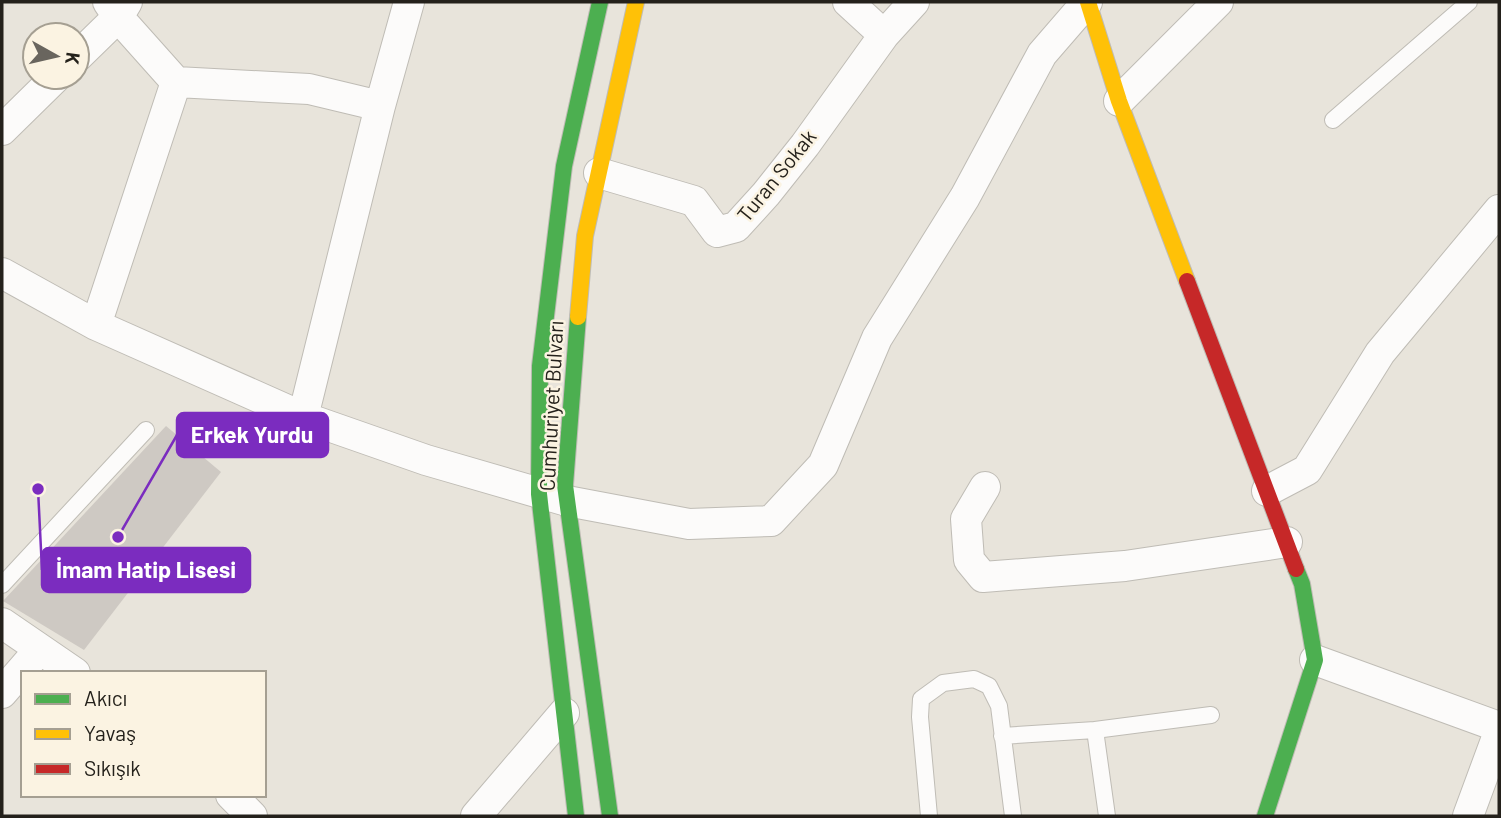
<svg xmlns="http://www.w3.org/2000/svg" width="1501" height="818" font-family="Barlow,sans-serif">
<rect width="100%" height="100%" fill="#e8e4db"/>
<path fill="#cec9c3" d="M166 426 221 472 84 650 3 601Z"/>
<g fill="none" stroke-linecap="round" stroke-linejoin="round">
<defs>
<path id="lane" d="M1333 120 1469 2
M2 585 146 430
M1095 730 1107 816
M1002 736 1095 730 1211 715
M929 816 920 717 921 699 943 683 974 679 989 686 999 706 1013 816"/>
<path id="street" d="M108 2 118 17 176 82 309 89 380 106
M848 2 884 35
M77 57 118 17 127 2
M1119 101 1218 2
M2 130 56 77
M599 173 694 201 717 232 736 227 766 194 805 145 884 35 914 2
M2 273 96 325 303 417 426 460 567 501 689 524 771 521 823 465 877 338 965 197 1042 54 1087 2
M96 325 176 82
M303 417 380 106 409 2
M985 487 966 519 969 560 983 577 1125 566 1287 542
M1267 491 1307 470 1380 353 1499 210
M2 623 75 673
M1315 660 1499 727
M2 693 40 649
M231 795 252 816
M476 816 564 713
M1468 816 1499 732"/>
<path id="fast" d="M578 317 565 485 610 816
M576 816 539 494 540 366 564 166 600 2
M1265 816 1315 660 1302 584 1296 569"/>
<path id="slow" d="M1088 2 1119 101 1187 281
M578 317 585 236 636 2"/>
<path id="jam" d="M1187 281 1296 569"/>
</defs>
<use href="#lane" stroke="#bfbcb5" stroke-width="18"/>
<use href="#street" stroke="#bfbcb5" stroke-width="32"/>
<use href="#fast" stroke="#bfbcb5" stroke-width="18"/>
<use href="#slow" stroke="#bfbcb5" stroke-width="18"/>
<use href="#jam" stroke="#bfbcb5" stroke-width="18"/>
<use href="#lane" stroke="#fcfbfa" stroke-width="16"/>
<use href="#street" stroke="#fcfbfa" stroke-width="30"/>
<use href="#fast" stroke="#4caf50" stroke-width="16"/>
<use href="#slow" stroke="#ffc107" stroke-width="16"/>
<use href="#jam" stroke="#c62828" stroke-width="16"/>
</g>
<g text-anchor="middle" stroke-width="5" stroke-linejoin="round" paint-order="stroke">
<g font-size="21" fill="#24211b" stroke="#fbf3e2">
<text transform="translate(777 176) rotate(-51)" y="7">Turan Sokak</text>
<text transform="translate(552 406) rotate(-87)" y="7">Cumhuriyet Bulvarı</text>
</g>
</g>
<path fill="none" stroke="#7b2cbf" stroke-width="2.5" d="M118 537L177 435M38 489L42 570"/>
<g fill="#7b2cbf" stroke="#fbf3e2" stroke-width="2.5">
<circle cx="118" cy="537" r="7"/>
<circle cx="38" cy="489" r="7"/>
</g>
<g fill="#7b2cbf" stroke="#7b2cbf" stroke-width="2.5">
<rect x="177" y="413" width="151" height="44" rx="7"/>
<rect x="42" y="548" width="208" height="44" rx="7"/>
</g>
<g font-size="23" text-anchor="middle" font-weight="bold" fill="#fff">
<text x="252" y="443">Erkek Yurdu</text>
<text x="146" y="578">İmam Hatip Lisesi</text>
</g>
<rect width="1501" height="818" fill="none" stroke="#24211b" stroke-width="7"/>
<rect x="21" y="671" width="245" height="126" fill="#fbf3e2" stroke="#a59f92" stroke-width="2"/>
<rect x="35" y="694" width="35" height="10" fill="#4caf50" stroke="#a59f92" stroke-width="2"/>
<text x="84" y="706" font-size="21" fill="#24211b">Akıcı</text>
<rect x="35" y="729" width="35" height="10" fill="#ffc107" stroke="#a59f92" stroke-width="2"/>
<text x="84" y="741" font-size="21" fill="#24211b">Yavaş</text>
<rect x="35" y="764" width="35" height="10" fill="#c62828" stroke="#a59f92" stroke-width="2"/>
<text x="84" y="776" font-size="21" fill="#24211b">Sıkışık</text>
<g transform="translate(56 56) rotate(98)"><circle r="33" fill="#fbf3e2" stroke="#a59f92" stroke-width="2"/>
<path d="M0-5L12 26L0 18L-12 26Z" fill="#69655e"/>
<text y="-10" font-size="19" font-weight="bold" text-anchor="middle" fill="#24211b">K</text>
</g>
</svg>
